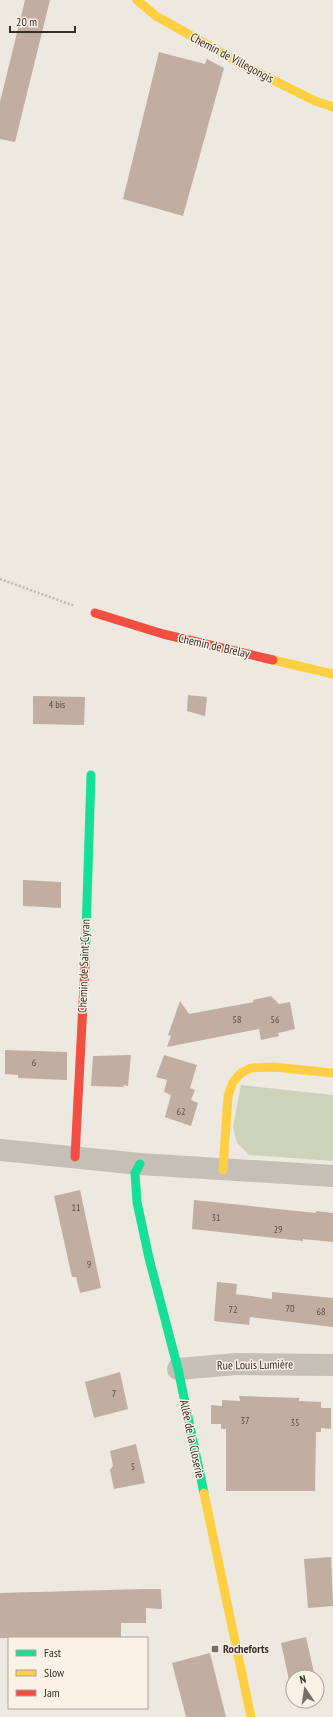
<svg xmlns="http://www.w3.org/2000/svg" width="333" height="1717" font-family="'PT Sans Narrow',sans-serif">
<rect width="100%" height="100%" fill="#ede8e0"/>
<path fill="#cdd3b9" d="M241 1085 333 1095V1161L249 1155 237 1143 233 1127Z"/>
<path fill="#c2ada1" d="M25 0H50L15 142 0 139V102Z
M159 52 205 64 207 59 224 68 183 216 123 199Z
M188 695 207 697 205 716 187 711Z
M33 696 85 697 84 725 33 724Z
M23 880 61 882V908L23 906Z
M271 996 279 1004 290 1002 295 1029 278 1033 279 1036 261 1040 259 1029 167 1047 171 1036 168 1035 180 1001 189 1014 254 1002 253 1000Z
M5 1050 67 1052V1080L18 1078V1075L5 1074Z
M131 1055 128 1086 123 1085 124 1087 91 1086 93 1056Z
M164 1055 197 1065 190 1088 195 1090 191 1100 198 1103 191 1126 165 1117 171 1095 164 1092 167 1080 156 1077Z
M80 1190 101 1288 80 1293 76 1277H72L54 1196Z
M194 1200 316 1213V1211L333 1213V1242L303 1239V1241L192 1229Z
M217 1282 237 1284 236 1294 272 1299V1292L333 1298V1327L250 1317 249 1325 214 1321Z
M120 1372 128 1409 94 1418 85 1382Z
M239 1396 299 1398V1401L321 1402V1408H331V1429L321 1428V1432H316L315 1491H226V1429H221V1424H211V1405L222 1406V1400L240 1401Z
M136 1444 145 1483 114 1489 110 1470 113 1466 110 1451Z
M331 1557 333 1606 308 1608 304 1559Z
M144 1589H161L162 1609 146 1608V1623H121V1638H0V1593Z
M306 1637 315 1677H293L292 1694 281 1643Z
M210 1653 226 1717H186L172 1663Z"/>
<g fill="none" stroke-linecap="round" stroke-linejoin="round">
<path stroke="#beb8b1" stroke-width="2.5" stroke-dasharray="2 2" stroke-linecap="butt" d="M0 579 75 606"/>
<path stroke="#c6bfb8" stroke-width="22" d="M0 1150 140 1164 333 1176
M178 1369 237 1364 333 1365"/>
<path stroke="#16e098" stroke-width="9" d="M85 966 91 775
M140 1164 135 1173 137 1202 149 1258 178 1369 204 1493"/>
<path stroke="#ffcf43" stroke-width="9" d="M137 0 156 16 243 65 315 101 333 107
M273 660 333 674
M223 1170 228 1096 233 1082 241 1073 251 1068 274 1067 333 1073
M204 1493 251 1717"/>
<path stroke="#f24e42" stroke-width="9" d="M95 613 163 634 273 660
M75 1157 85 966"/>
</g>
<rect fill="#776e68" stroke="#faf2e6" stroke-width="1.5" x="211" y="1645" width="8" height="8" rx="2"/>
<g text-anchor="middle" stroke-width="3" stroke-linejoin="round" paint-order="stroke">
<g font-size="10" fill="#5a4d46">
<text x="57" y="708">4 bis</text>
<text x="237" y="1023">58</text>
<text x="275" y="1023">56</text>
<text x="34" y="1066">6</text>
<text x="181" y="1115">62</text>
<text x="76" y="1211">11</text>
<text x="216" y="1221">31</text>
<text x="278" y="1233">29</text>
<text x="89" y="1268">9</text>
<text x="290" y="1312">70</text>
<text x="233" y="1313">72</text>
<text x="321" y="1315">68</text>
<text x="114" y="1397">7</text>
<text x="245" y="1424">37</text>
<text x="295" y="1426">35</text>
<text x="133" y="1470">5</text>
</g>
<g font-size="12" fill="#372d27" stroke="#faf2e6">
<text transform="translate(232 58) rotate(28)" y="4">Chemin de Villegongis</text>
<text transform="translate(214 646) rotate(13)" y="4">Chemin de Brelay</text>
<text transform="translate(84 966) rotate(-88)" y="4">Chemin de Saint-Cyran</text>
<text transform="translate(255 1365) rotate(-1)" y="4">Rue Louis Lumière</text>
<text transform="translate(192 1439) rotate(78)" y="4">Allée de la Closerie</text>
</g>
<g font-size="12" font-weight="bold" fill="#372d27" stroke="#faf2e6" text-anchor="start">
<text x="223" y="1653">Rocheforts</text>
</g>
</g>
<rect x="8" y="1637" width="140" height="72" fill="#faf2e6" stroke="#aca39a"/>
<rect x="16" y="1650" width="20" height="6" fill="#16e098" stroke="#aca39a"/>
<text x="44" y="1657" font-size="12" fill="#372d27">Fast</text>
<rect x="16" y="1670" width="20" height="6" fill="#ffcf43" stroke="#aca39a"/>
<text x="44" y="1677" font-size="12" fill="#372d27">Slow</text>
<rect x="16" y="1690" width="20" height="6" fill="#f24e42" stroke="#aca39a"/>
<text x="44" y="1697" font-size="12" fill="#372d27">Jam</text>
<g transform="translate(305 1689) rotate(347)"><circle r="19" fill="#faf2e6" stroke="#aca39a"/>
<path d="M0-3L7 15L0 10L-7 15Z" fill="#776e68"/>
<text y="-6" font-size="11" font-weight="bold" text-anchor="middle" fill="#372d27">N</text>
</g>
<path d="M10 26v6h65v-6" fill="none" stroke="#372d27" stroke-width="2"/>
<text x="16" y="26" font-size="12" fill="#372d27" stroke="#faf2e6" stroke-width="3" paint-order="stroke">20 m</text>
</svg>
